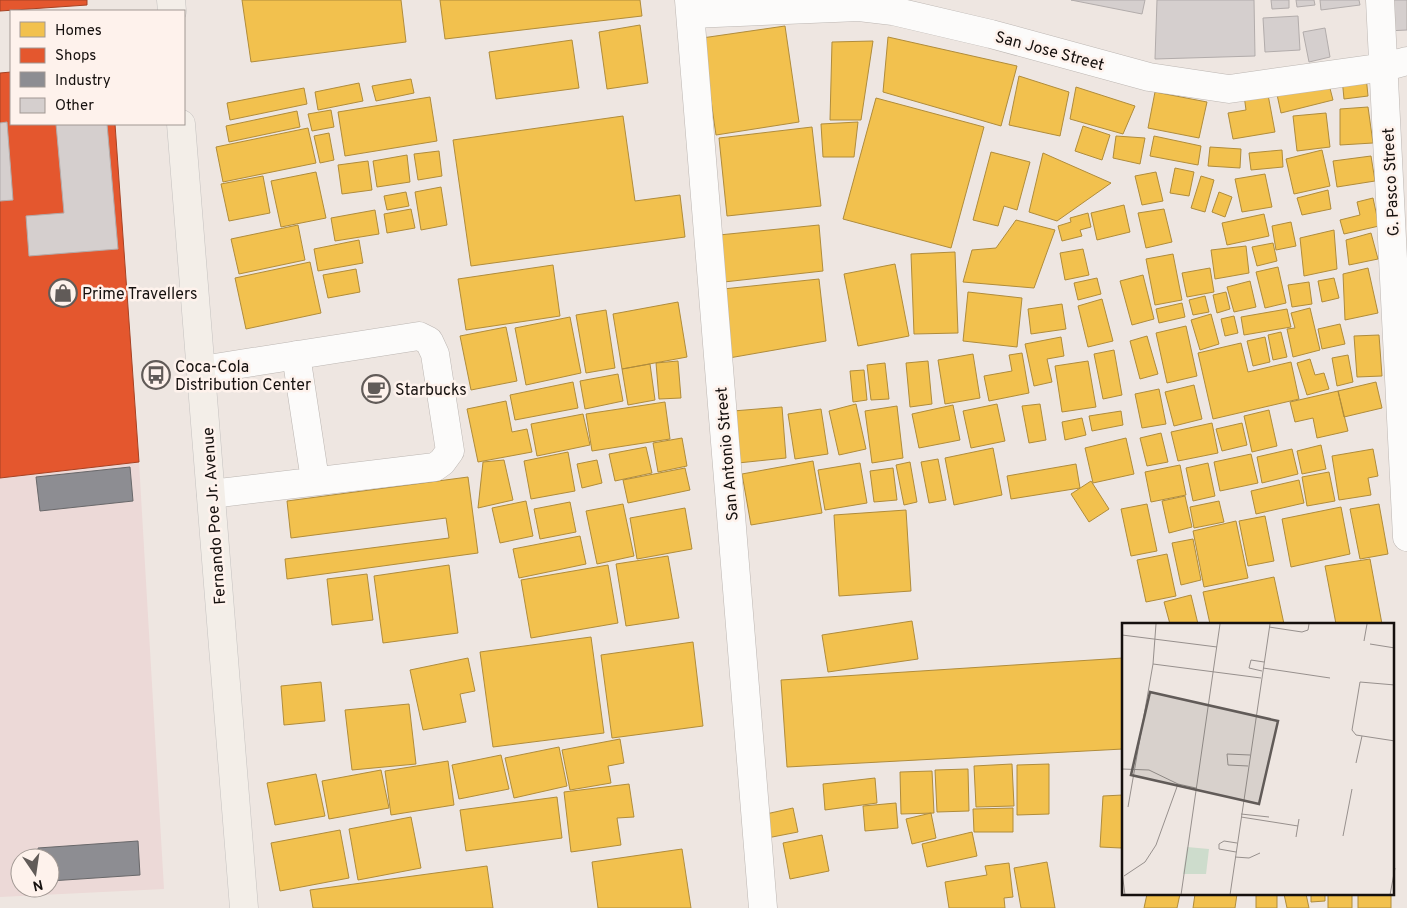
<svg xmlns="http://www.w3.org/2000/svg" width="1407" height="908" font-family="Overpass,sans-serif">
<rect width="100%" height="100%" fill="#eee6e1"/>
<path fill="#ecd9d7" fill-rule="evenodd" d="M139 462 164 889 0 897V478ZM20 858H50V888H20Z"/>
<path fill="#f2c14e" stroke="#b08c3b" d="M242 0H401L406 42 251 62Z
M440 0H640L642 16 445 39Z
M640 25 648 83 607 89 599 32Z
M785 26 799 122 716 135 702 38Z
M888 37 1017 66 1001 126 883 92Z
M572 40 579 88 496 99 489 52Z
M873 41 861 120H830L832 42Z
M1019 76 1069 92 1060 136 1009 125Z
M1366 76 1368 96 1344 99 1342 78Z
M1327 77 1333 100 1281 113 1276 90Z
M411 79 414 93 376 101 372 86Z
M359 83 363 101 318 110 315 92Z
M1266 84 1275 132 1233 139 1228 113 1246 110 1243 88Z
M1076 87 1135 106 1123 134 1070 119Z
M304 88 307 104 230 120 227 103Z
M1155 92 1207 102 1199 138 1148 128Z
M430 97 437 141 345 156 338 112Z
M876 98 984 127 951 248 843 219Z
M1368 107 1373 143 1340 145V109Z
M331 110 334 127 312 131 308 114Z
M297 111 300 127 229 142 226 126Z
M1326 113 1330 147 1297 151 1293 116Z
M623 116 635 201 680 195 685 237 471 266 453 140Z
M858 122 854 157H823L821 124Z
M1083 126 1110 135 1102 160 1075 151Z
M812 127 821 206 727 216 719 138Z
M308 128 316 163 223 182 216 147Z
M329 133 334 160 320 163 314 136Z
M1116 136 1145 138 1140 164 1113 158Z
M1154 136 1201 146 1198 165 1150 156Z
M1210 147 1241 149 1240 168 1208 166Z
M1282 150 1283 167 1251 170 1249 153Z
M1322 150 1330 186 1294 194 1286 159Z
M439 151 442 176 418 180 414 154Z
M991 152 1030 162 1017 210 1004 206 998 226 973 220Z
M1043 153 1111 183 1057 221 1029 212Z
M407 155 410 182 377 187 373 161Z
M1371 156 1375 181 1337 187 1333 161Z
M368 161 372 190 342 194 338 165Z
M1175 168 1194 172 1189 196 1170 193Z
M316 172 326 218 281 227 271 181Z
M1156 172 1163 201 1142 205 1135 176Z
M1265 174 1272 207 1242 212 1235 179Z
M263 176 270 213 229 221 221 184Z
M1201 176 1214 180 1205 212 1191 208Z
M441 187 447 225 421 230 415 192Z
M1328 190 1331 209 1302 215 1297 198Z
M406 192 409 206 387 210 384 196Z
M1219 192 1232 197 1225 217 1212 212Z
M1373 198 1379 226 1344 234 1340 220 1360 215 1357 202Z
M1124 205 1130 232 1097 240 1091 213Z
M411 209 415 228 387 233 384 214Z
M1164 209 1172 242 1146 248 1138 213Z
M375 210 379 234 335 241 331 218Z
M1088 213 1091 227 1080 230 1082 236 1062 241 1058 226 1071 222 1070 218Z
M1264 214 1269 236 1227 245 1222 223Z
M1016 220 1055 230 1034 288 963 282 972 250 996 248Z
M1291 222 1296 246 1276 250 1272 226Z
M298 225 305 260 239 274 231 239Z
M819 225 823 271 724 282 719 235Z
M1334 230 1337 269 1304 276 1300 238Z
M1371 233 1378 259 1349 265 1346 240Z
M359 240 363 263 318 271 314 249Z
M1273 243 1277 261 1257 266 1252 247Z
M1246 246 1249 273 1215 279 1211 250Z
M1083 249 1089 275 1065 280 1060 253Z
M955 252 958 333 914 334 911 254Z
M1173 254 1182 300 1155 305 1146 259Z
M310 262 321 313 246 329 235 278Z
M895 264 909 336 858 346 844 274Z
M553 265 560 316 466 330 458 279Z
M1278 267 1286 303 1265 308 1256 272Z
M1210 268 1214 292 1187 297 1182 273Z
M1368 268 1378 313 1345 320 1343 274Z
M356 269 360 292 328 298 323 275Z
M1143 275 1154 319 1132 325 1120 281Z
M1097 278 1101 294 1078 300 1074 283Z
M1334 278 1339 298 1322 302 1318 281Z
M819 279 826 341 729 358 723 289Z
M1250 281 1256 307 1234 312 1227 287Z
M1309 282 1312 304 1292 307 1288 285Z
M968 292 1022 298 1017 347 963 341Z
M1226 292 1230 309 1217 313 1213 295Z
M1205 296 1209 312 1193 315 1189 300Z
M1102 299 1113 341 1088 347 1078 306Z
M678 302 687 357 622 369 613 314Z
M1182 303 1185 317 1159 323 1156 309Z
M1062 304 1066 329 1031 334 1028 309Z
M1310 308 1320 350 1293 357 1287 329 1295 328 1291 313Z
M1287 309 1291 327 1244 335 1241 317Z
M606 310 615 368 586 373 576 315Z
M1211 314 1219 344 1200 350 1191 320Z
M1234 316 1238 333 1225 336 1221 319Z
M570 317 581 373 526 385 515 328Z
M1340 324 1345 344 1322 349 1318 329Z
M1186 326 1197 376 1167 383 1156 333Z
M506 327 517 381 471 390 460 336Z
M1281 332 1287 357 1273 360 1268 335Z
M1379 335 1382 376 1357 377 1354 336Z
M1147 336 1158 374 1140 379 1130 341Z
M1061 337 1064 356 1047 359 1052 382 1034 386 1025 344Z
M1265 337 1270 362 1253 366 1247 341Z
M1241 343 1248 372 1291 362 1299 399 1213 419 1198 353Z
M1114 350 1122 395 1103 399 1094 354Z
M1022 353 1029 393 989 401 984 376 1012 371 1009 355Z
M973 354 980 398 945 404 938 360Z
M1348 355 1353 382 1337 386 1332 358Z
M1310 359 1315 375 1324 373 1329 389 1307 395 1297 363Z
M678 361 681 398 659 399 656 363Z
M928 361 932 404 910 407 906 363Z
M1088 361 1096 407 1062 412 1055 366Z
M885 363 889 399 871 400 867 365Z
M650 364 655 400 628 405 622 369Z
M864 370 867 400 853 402 850 371Z
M618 374 623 401 585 409 580 381Z
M573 382 578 408 515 420 510 395Z
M1376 382 1382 408 1344 417 1338 391Z
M1194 385 1202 419 1174 426 1165 392Z
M1159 389 1166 424 1142 428 1135 394Z
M1338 391 1348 431 1317 438 1313 418 1295 422 1290 402Z
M506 401 512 432 527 429 532 452 478 462 467 409Z
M665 402 670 439 592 451 586 414Z
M856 404 866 449 839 455 829 411Z
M997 404 1005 441 971 448 963 411Z
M1040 404 1046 440 1029 443 1022 406Z
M953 405 960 440 919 448 912 414Z
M897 406 903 458 872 463 865 411Z
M782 407 786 458 738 463 733 411Z
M821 409 828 454 795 459 788 414Z
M1269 410 1277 446 1252 452 1244 416Z
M1121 411 1123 425 1092 431 1089 416Z
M583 414 590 445 537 456 531 424Z
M1082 418 1086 435 1065 440 1062 422Z
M1212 423 1218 453 1178 461 1171 432Z
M1242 423 1247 445 1222 451 1216 429Z
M1161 433 1168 462 1147 466 1140 438Z
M682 438 687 466 658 472 653 443Z
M1126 438 1134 474 1093 483 1085 448Z
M1321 445 1326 469 1302 474 1297 451Z
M646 447 652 473 615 481 609 454Z
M993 448 1002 495 954 505 945 458Z
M1292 449 1298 474 1262 483 1257 457Z
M1373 449 1378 476 1368 478 1371 495 1339 500 1332 456Z
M568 452 575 491 531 499 524 461Z
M1251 454 1258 483 1220 491 1214 462Z
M938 459 946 500 929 503 921 462Z
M504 460 513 500 478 508 483 462Z
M597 460 602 483 582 488 577 464Z
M813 461 822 513 751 525 742 474Z
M910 462 917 502 904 505 896 465Z
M860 463 867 503 825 510 818 470Z
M1208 463 1215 496 1193 501 1186 468Z
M1076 464 1080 488 1011 499 1007 476Z
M1180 465 1186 495 1151 502 1145 472Z
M685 468 690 490 628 503 623 480Z
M893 468 897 500 874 502 870 471Z
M1329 472 1335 501 1307 506 1302 477Z
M468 477 478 553 287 579 285 559 449 538 446 518 291 538 287 501Z
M1299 480 1304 503 1256 514 1251 491Z
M1091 481 1109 509 1089 522 1071 494Z
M1185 496 1192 527 1169 533 1162 501Z
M526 501 533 536 500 543 492 508Z
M1219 501 1224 522 1194 528 1190 507Z
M570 502 576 532 540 539 534 509Z
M623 504 634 556 597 564 586 511Z
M1147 504 1157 551 1131 556 1121 509Z
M1379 504 1388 554 1360 559 1350 509Z
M1341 507 1350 554 1291 567 1282 519Z
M685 508 692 549 637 559 630 518Z
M906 510 911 591 839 596 834 515Z
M1265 516 1274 561 1248 566 1239 521Z
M1236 521 1248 578 1204 587 1193 531Z
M580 536 586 564 519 578 513 549Z
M1193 539 1201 580 1181 585 1172 543Z
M1167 554 1176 596 1146 602 1137 560Z
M668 556 679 618 626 626 616 564Z
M1370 559 1382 624H1336L1325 566Z
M449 565 458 633 383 643 374 576Z
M608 565 618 623 531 638 521 580Z
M367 574 373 620 332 625 327 579Z
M1274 577 1284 624H1210L1203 592Z
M1191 595 1198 624H1170L1164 602Z
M912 621 918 659 828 672 822 635Z
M591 637 604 733 493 747 480 652Z
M693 642 703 726 612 738 601 655Z
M468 658 475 691 460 694 466 722 423 730 410 670Z
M1123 658V749L787 767 781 680Z
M321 682 325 721 284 725 281 686Z
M409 704 416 764 352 770 345 710Z
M620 739 624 763 608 766 611 783 570 790 562 750Z
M559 747 567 786 514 798 505 758Z
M501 755 509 789 459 799 452 765Z
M448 761 454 805 391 815 385 771Z
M1012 764 1014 806 976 807 974 766Z
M1049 764V814L1017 815V765Z
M968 769 969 811 937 812 935 770Z
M381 770 389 808 329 819 322 781Z
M932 771 934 813 901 814 900 772Z
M316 774 325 816 275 825 267 783Z
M875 778 877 803 825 810 823 784Z
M629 784 634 817 617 818 621 845 571 852 564 792Z
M1123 795V842L1121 848 1100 847 1103 796Z
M557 797 562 838 466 851 460 810Z
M896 803 898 828 865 831 863 806Z
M793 808 798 832 762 839 757 816Z
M1013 808V832H974L973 809Z
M931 813 936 838 912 844 906 819Z
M411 817 421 868 358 880 349 829Z
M340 830 349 878 280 891 271 843Z
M972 832 977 856 927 867 922 844Z
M822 835 829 871 790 879 783 843Z
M682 849 691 908H598L592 862Z
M1047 862 1055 908H1021L1014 868Z
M1009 863 1013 897 1004 898 1005 908H949L945 882 987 875 985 866Z
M487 866 493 908H313L310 890Z
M1147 894H1180L1177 908H1144Z
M1195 894H1237L1235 908H1193Z
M1256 894H1277V908H1256Z
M1284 894H1306L1309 908H1287Z
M1311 894H1325V901L1311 902Z
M1328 894H1352V908H1328Z
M1358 894H1391V908H1358Z"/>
<path fill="#e4572e" stroke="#a64224" d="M0 0H87V5L0 11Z
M11 72V124H115L139 462 0 478V73Z"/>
<path fill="#8d8d92" stroke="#69686a" d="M130 467 133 501 40 511 36 477Z
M138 841 140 875 50 881V858H39L38 848Z"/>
<path fill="#d5cfce" stroke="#b2acab" d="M1071 0H1145L1142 14Z
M1157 0H1254L1255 56 1155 59Z
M1271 0H1289V8L1272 9Z
M1296 0H1314L1315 5 1297 7Z
M1320 0H1359L1360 5 1321 10Z
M1383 0H1407V30L1386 31Z
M1298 16 1300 50 1265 52 1263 18Z
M1325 28 1330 57 1309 62 1303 32Z
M7 122 13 200 0 201V123Z
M56 124H107L118 249 29 256 26 216 64 213Z"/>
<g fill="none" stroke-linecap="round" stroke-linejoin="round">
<defs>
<path id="minor" d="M689 0 763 908
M1380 0 1407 537
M691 14 859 7 893 11 991 34 1149 77 1229 89 1385 67 1407 61
M296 355 315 480
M202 370 419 336 429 341 435 354 450 451 442 462 435 467 211 494"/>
<path id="major" d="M171 0 172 11
M181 124 244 908"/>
</defs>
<use href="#minor" stroke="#bcb6b2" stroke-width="29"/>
<use href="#major" stroke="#c5c2c0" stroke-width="29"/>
<use href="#minor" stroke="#fcfbfa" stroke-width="28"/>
<use href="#major" stroke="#f3eee8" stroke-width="28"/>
</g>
<defs>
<symbol id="shop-ring" viewBox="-11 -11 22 22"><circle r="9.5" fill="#fef2ec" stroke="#615b58" stroke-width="1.5"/><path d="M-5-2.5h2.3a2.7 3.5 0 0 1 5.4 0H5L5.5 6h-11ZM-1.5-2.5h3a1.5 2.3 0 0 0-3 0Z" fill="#615b58"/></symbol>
<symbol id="bus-ring" viewBox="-11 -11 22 22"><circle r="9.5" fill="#fef2ec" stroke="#615b58" stroke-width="1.5"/><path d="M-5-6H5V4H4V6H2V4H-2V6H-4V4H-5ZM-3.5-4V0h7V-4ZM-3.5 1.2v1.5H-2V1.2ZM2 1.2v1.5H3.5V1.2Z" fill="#615b58"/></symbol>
<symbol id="cafe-ring" viewBox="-11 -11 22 22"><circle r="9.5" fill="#fef2ec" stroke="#615b58" stroke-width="1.5"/><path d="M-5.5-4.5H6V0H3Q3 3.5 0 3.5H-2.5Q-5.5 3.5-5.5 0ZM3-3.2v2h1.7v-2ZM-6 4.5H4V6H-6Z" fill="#615b58"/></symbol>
</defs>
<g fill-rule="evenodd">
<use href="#shop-ring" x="47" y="277" width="32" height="32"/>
<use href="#bus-ring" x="140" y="359" width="32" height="32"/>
<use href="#cafe-ring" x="360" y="373" width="32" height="32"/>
</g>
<g text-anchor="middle" stroke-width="5" stroke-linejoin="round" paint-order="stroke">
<g font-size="16" fill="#15100e" stroke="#fef2ec">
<text transform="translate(1050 50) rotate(15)" y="6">San Jose Street</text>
<text transform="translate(1390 182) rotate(-93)" y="6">G. Pasco Street</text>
<text transform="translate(726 454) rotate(-95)" y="6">San Antonio Street</text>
<text transform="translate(213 516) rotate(-94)" y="6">Fernando Poe Jr. Avenue</text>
</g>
<g font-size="16" fill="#15100e" stroke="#fef2ec" text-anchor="start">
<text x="82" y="299">Prime Travellers</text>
<text x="175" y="372">Coca-Cola<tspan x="175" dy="18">Distribution Center</tspan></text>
<text x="395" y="395">Starbucks</text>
</g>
</g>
<g transform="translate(1122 623)">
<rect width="272" height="272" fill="#eee6e1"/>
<path d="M65 224 87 226 84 251H61Z" fill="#cddccc"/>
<path fill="none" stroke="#97908d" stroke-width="1" d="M147 4 180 9 186 7 187 1M0 12 95 24M242 18 245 1M248 21 273 25M31 41 139 55M141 45 208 55M140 48 127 45 129 37 142 39M273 62 238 59 230 107 234 112 273 118M234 140 240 113M126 143 106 142 105 131 128 132M0 146 27 147 56 161 74 165M6 184 31 41 34 1M119 191 147 194M119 194 176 203M221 213 230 166M174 214 177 196M114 229 97 226V221L102 218 115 220M113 234 127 235 138 230M0 249 3 272M2 253 23 239 34 222 56 161M59 272 98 1M108 272 148 1M268 272 273 245"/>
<path fill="#615b58" fill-opacity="0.15" stroke="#615b58" stroke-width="2.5" d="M28 69 156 98 137 181 9 152Z"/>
<rect width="272" height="272" fill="none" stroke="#15100e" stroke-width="2.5"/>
</g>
<rect x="10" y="10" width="175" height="115" fill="#fef2ec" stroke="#a19893"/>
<rect x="20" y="22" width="25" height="15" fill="#f2c14e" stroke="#a19893"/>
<text x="55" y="35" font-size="15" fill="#15100e">Homes</text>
<rect x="20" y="48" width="25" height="15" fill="#e4572e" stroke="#a19893"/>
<text x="55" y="60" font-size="15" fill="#15100e">Shops</text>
<rect x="20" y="72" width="25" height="15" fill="#8d8d92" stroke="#a19893"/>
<text x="55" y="85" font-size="15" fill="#15100e">Industry</text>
<rect x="20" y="98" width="25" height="15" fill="#d5cfce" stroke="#a19893"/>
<text x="55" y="110" font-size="15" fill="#15100e">Other</text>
<g transform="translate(35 873) rotate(167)"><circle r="24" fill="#fef2ec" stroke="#a19893"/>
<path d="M0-4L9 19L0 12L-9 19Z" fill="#615b58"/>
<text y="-8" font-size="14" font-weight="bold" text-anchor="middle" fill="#15100e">N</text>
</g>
</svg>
